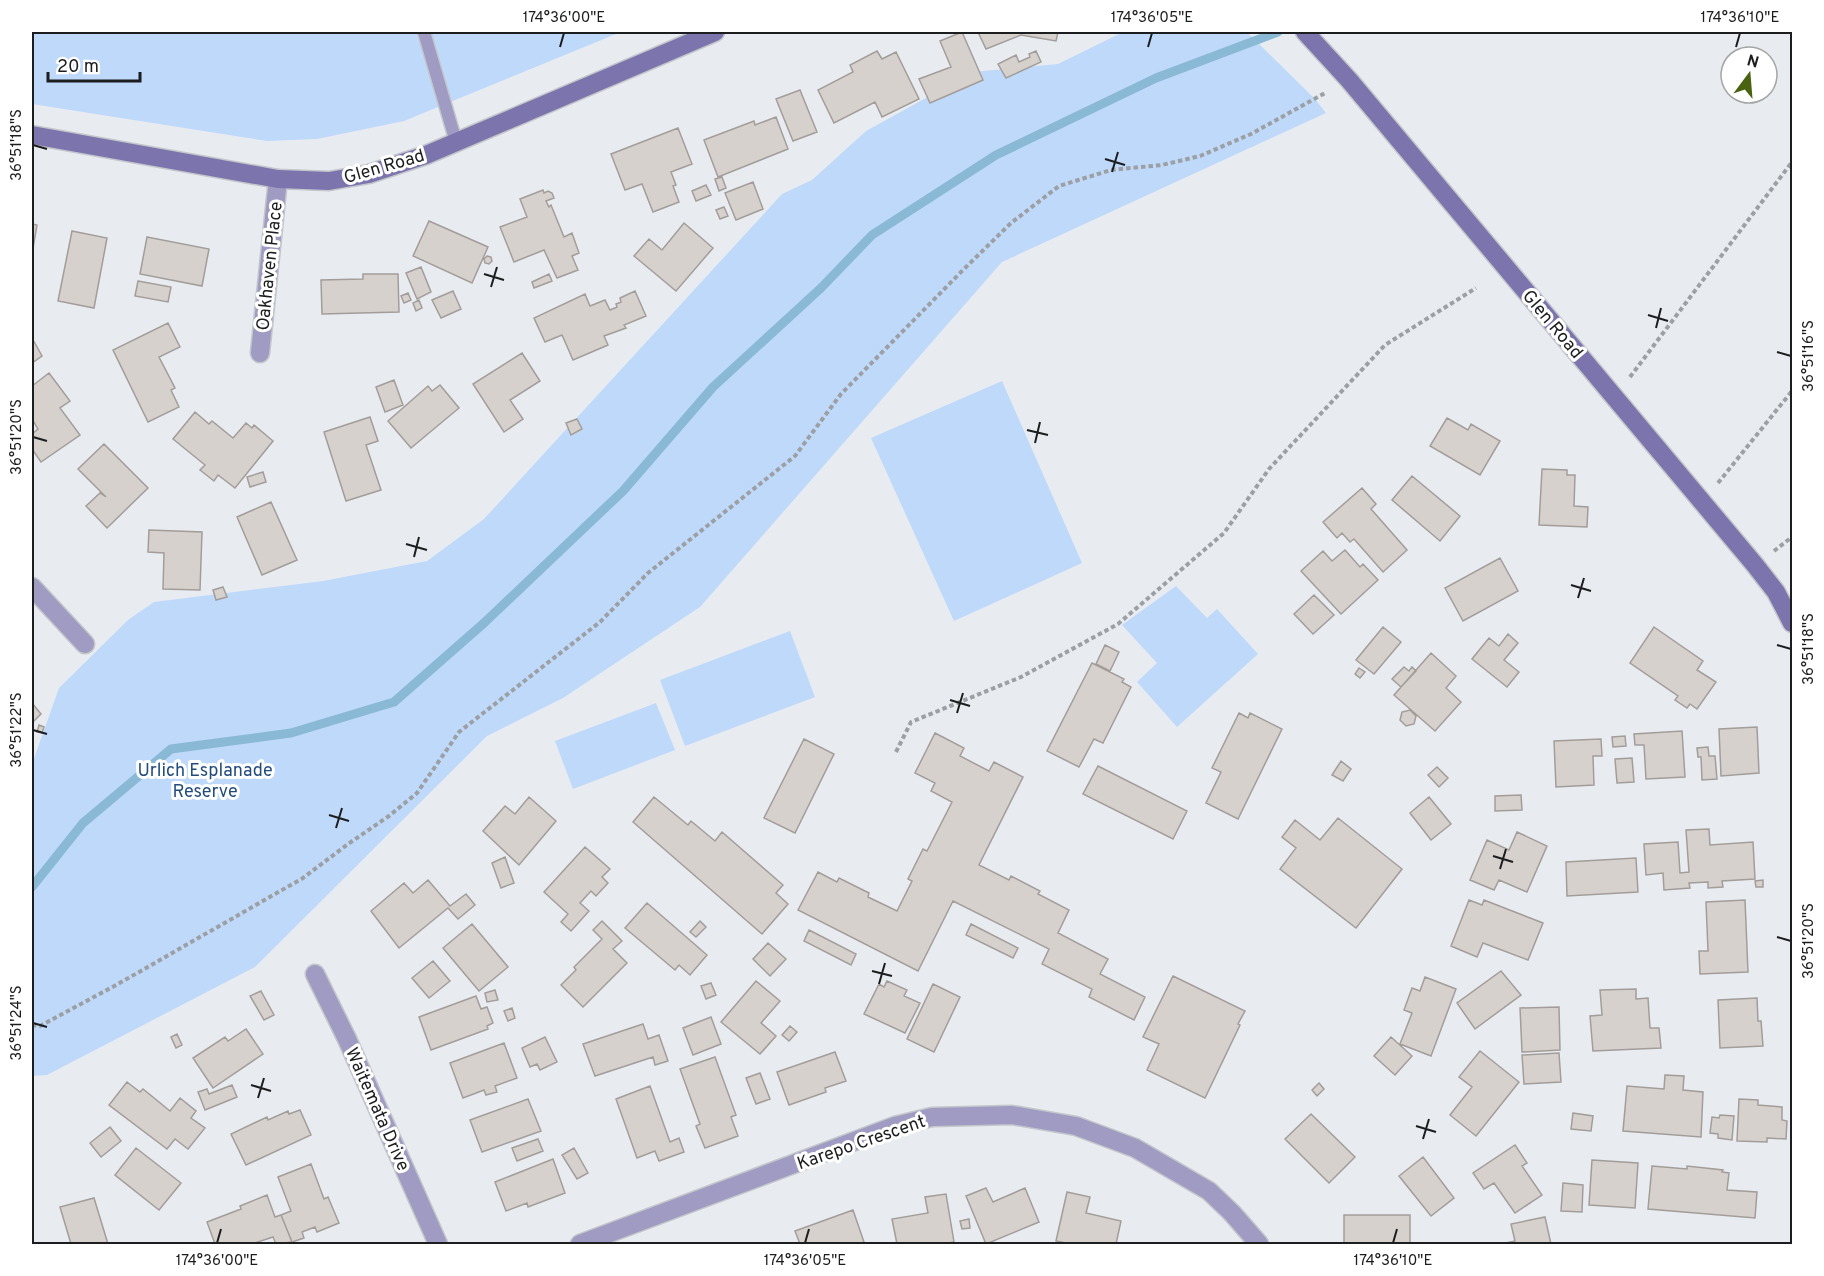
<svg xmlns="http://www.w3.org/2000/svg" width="1824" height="1276" font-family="Overpass,sans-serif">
<rect width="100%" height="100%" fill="#e8ecf1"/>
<path fill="#bfd9fa" d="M32 32H621L404 121 317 139 267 141 32 104Z
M1123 32H1247L1315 99 1326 113 1002 262 700 607 563 698 487 736 255 967 47 1075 32 1076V764L59 688 128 620 154 602 323 581 427 561 484 519 782 194 812 180 866 131 973 72 1058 64Z
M1002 381 1082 563 954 621 871 438Z
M1176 586 1207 618 1217 609 1258 654 1177 727 1137 682 1157 663 1122 625Z
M790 631 815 697 685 746 660 680Z
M656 703 675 750 573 789 555 741Z"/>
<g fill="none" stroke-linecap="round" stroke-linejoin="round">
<path stroke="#89b9d5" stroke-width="9" d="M32 887 83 823 171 749 291 733 394 702 484 623 623 491 713 387 821 288 872 235 996 155 1156 78 1278 32"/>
</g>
<path fill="#d7d1ce" stroke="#a39d9a" stroke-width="1.5" d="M962 32 983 80 930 103 919 79 951 67 940 41Z
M978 32H1058L1056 41 1021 35 986 49Z
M877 51 882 59 896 52 919 99 882 117 875 102 834 123 818 90 853 72 850 65Z
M1036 51 1041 62 1006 78 998 64 1016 55 1019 62 1030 57 1029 54Z
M800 90 817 132 793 141 776 99Z
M776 117 788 149 718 177 704 140 754 121 755 125Z
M678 128 692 164 671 172 676 185 673 186 679 202 653 212 642 184 625 190 611 154Z
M722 177 726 188 719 191 715 179Z
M753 182 763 209 736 220 725 193Z
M706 185 711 195 696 201 692 191Z
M543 190 544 193 548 191 552 193 554 198 546 201 549 207 551 205 564 237 572 233 579 253 572 256 578 270 557 278 544 250 514 262 500 227 527 217 520 199Z
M724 207 728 216 720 219 716 210Z
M429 221 488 247 472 283 413 256Z
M684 223 713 248 676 291 634 256 649 239 662 250Z
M32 224 37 225 32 254Z
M72 231 107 238 94 308 58 301Z
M147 237 209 249 202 286 140 274Z
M487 256 491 257 492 261 489 264 485 263 484 259Z
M421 267 431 292 417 299 406 273Z
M363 274H398L399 312 322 314 321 280 363 279Z
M549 274 552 281 534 288 532 282Z
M138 281 171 287 168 302 135 296Z
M453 291 461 309 441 318 432 300Z
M635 291 646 316 624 325 626 328 604 336 608 345 573 360 562 335 545 342 534 318 585 294 590 306 605 300 610 310 617 307 616 304 621 302 620 298Z
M408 293 411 300 404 303 401 296Z
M419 300 422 308 416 311 413 303Z
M168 323 180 347 159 357 175 388 171 390 179 407 148 422 113 350Z
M32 338 42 356 32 363Z
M522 353 540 381 510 400 523 419 504 432 473 384Z
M49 373 70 401 60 408 80 435 41 462 32 449V434L38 429 32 419V386Z
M394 380 403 405 385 412 376 387Z
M440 385 459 408 411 448 388 421 428 386 432 391Z
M195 412 209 424 212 421 233 438 246 423 252 428 254 425 273 441 235 488 218 475 214 481 200 470 205 465 173 439Z
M370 417 378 441 366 445 381 490 346 501 324 432Z
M1447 418 1468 430 1471 424 1500 441 1480 475 1430 446Z
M577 419 582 429 571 435 566 423Z
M104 444 148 488 107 528 86 506 100 493 106 497 78 469Z
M1542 469 1567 470V475H1575L1574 506 1588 507 1587 527 1539 525Z
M263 472 266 482 250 487 247 477Z
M1412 476 1460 516 1440 541 1392 500Z
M1362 488 1376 504 1371 509 1407 550 1383 572 1354 539 1350 542 1342 533 1337 538 1323 522Z
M271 502 297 560 262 575 237 517Z
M149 530 202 532 200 590 163 589 164 553 148 552Z
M1345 550 1360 567 1363 564 1378 580 1341 614 1301 571 1323 551 1332 561Z
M1500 558 1518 591 1463 621 1445 588Z
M223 587 227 597 216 600 213 590Z
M1314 595 1334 615 1313 634 1294 614Z
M1383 627 1401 642 1374 674 1356 660Z
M1654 627 1703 661 1697 670 1716 682 1697 709 1690 704 1687 708 1675 700 1678 696 1630 663Z
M1508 634 1518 643 1504 660 1519 672 1507 687 1472 659 1489 638 1499 646Z
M1105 645 1119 652 1110 671 1096 664Z
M1431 653 1456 676 1446 688 1461 702 1435 731 1394 695Z
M1092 663 1124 679 1122 682 1131 687 1103 743 1094 739 1079 767 1047 751Z
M1404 667 1409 671 1412 667 1416 671 1401 687 1392 679Z
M1359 668 1365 672 1360 678 1355 674Z
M32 703 41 714 32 723Z
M1410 710 1416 716 1414 724 1406 726 1400 720 1402 712Z
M1239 713 1248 718 1250 713 1282 729 1238 819 1206 803 1221 772 1212 768Z
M39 725 44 727 42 733 37 732Z
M1757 727 1759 773 1721 776 1719 729Z
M1682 731 1685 777 1646 779 1644 745H1635L1634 734Z
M935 733 964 748 960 756 989 771 994 762 1023 777 979 865 1009 880 1011 876 1040 891 1038 894 1069 910 1058 933 1108 959 1100 974 1145 997 1134 1020 1089 997 1092 989 1042 964 1049 949 953 901 918 971 798 910 818 872 837 882 839 878 869 893 868 897 897 911 912 881 908 879 923 849 927 851 952 802 931 791 935 783 915 773Z
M1625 736 1626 746 1613 747 1612 737Z
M804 739 834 754 795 833 764 818Z
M1601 739 1602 756H1593L1594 785 1556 787 1554 741Z
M1708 747 1709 756H1715L1717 779 1702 780 1701 757H1698L1697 748Z
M1632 758 1634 782 1617 783 1615 759Z
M1341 761 1351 769 1343 781 1332 775Z
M1098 766 1187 811 1173 839 1083 794Z
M1437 767 1448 778 1439 787 1428 775Z
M1521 795 1522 810 1495 811V796Z
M529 797 556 821 519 865 483 831 505 806 515 814Z
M654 797 688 825 691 821 715 841 722 832 783 885 776 893 788 904 762 934 633 822Z
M1429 797 1451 824 1431 840 1410 813Z
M1338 818 1402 869 1356 928 1280 869 1296 848 1282 837 1295 820 1320 840Z
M1709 829 1710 845 1753 842 1755 879 1722 881 1723 887 1708 888V882L1689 883 1690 888 1664 890 1663 873 1646 875 1644 844 1678 842 1680 873 1689 872 1686 830Z
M1517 832 1547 846 1527 892 1499 880 1494 890 1470 880 1487 840 1509 850Z
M585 847 610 869 602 877 608 883 596 896 591 891 580 903 589 911 571 931 561 922 568 914 544 892Z
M505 857 514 883 501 888 492 863Z
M1636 858 1638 892 1567 896 1566 862Z
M428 880 450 906 466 894 475 905 458 919 448 908 399 948 371 911 404 883 413 893Z
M1763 880V887H1756L1755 881Z
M1469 900 1482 905 1484 900 1543 923 1528 960 1483 943 1477 957 1451 946Z
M1745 900 1748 972 1700 974 1699 951H1708L1706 902Z
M647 903 707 955 690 975 679 965 675 970 625 928Z
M602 921 622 941 613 949 627 963 583 1007 561 985 576 970 574 967 602 939 593 930Z
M700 921 706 927 696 937 690 932Z
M472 924 508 967 479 991 443 948Z
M971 924 1018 948 1013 958 966 935Z
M809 930 856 954 851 965 804 941Z
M768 943 786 959 770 976 753 959Z
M433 961 450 981 429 998 412 978Z
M1501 971 1521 995 1475 1029 1457 1003Z
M1173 976 1245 1011 1238 1024 1240 1025 1205 1098 1147 1070 1159 1044 1143 1037Z
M1425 977 1456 989 1431 1056 1400 1044 1412 1013 1404 1010 1412 988 1420 991Z
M756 981 780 1001 761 1023 776 1036 760 1054 721 1022Z
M887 981 907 990 904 996 920 1003 905 1033 864 1014 879 984 884 987Z
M711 983 716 995 706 999 701 986Z
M933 984 960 997 934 1052 907 1039Z
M1636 989V999L1648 998 1650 1028H1659L1661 1048 1593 1051 1590 1016 1602 1015 1600 990Z
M495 990 498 1000 487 1002 485 993Z
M261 991 274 1015 264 1020 250 996Z
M476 996 481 1009 487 1007 493 1023 487 1026 488 1029 431 1050 419 1017Z
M1757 998 1758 1021H1761L1763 1046 1720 1048 1718 1000Z
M1559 1007 1560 1050 1522 1052 1520 1008Z
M512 1008 515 1018 508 1021 504 1011Z
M711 1017 721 1044 693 1055 683 1028Z
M643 1024 648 1039 659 1035 668 1061 655 1065 653 1057 595 1076 583 1044Z
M790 1026 797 1032 789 1041 782 1035Z
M246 1029 263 1054 213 1088 193 1058 225 1037 228 1041Z
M177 1034 182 1045 176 1048 171 1037Z
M545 1037 557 1062 540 1070 537 1064 530 1067 522 1048Z
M1391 1037 1412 1056 1395 1075 1374 1056Z
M504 1043 517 1078 495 1086 497 1092 486 1095 484 1090 463 1098 450 1063Z
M1480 1051 1519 1082 1476 1136 1450 1115 1472 1087 1459 1077Z
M835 1052 846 1081 825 1088 826 1092 789 1105 777 1072Z
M1559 1053 1561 1082 1524 1084 1522 1055Z
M715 1057 736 1115 731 1117 738 1136 705 1148 696 1126 700 1124 680 1069Z
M760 1073 770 1099 756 1104 746 1078Z
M1665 1075 1684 1076 1683 1090 1703 1092 1701 1137 1623 1131 1627 1086 1664 1089Z
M127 1082 140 1092 143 1089 170 1111 180 1098 196 1111 191 1118 205 1128 188 1149 175 1139 167 1149 109 1105Z
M1319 1083 1324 1089 1317 1096 1312 1090Z
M232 1085 237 1097 205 1110 198 1092 207 1089 209 1094Z
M650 1086 670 1142 679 1138 684 1152 659 1161 655 1151 637 1158 616 1099Z
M528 1099 541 1131 482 1152 470 1120Z
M1739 1099 1758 1100V1105L1782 1107V1120L1787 1121 1786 1139 1767 1138V1142L1737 1141Z
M300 1110 311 1135 246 1165 231 1134 267 1117 268 1120 288 1111 289 1114Z
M1573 1113 1593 1116 1591 1131 1571 1129Z
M1311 1114 1355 1157 1329 1183 1285 1139Z
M1720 1115 1734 1116 1732 1140 1718 1138V1134L1710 1133 1712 1117 1719 1118Z
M110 1127 121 1141 101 1157 90 1143Z
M538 1139 543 1151 517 1161 512 1148Z
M1515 1145 1527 1163 1522 1166 1542 1195 1515 1213 1494 1183 1484 1189 1473 1173Z
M136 1148 181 1183 159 1210 115 1175Z
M574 1148 588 1173 577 1179 562 1155Z
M1423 1157 1454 1198 1431 1216 1399 1176Z
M553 1159 565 1193 528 1207 527 1203 506 1211 495 1182Z
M1592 1160 1638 1163 1635 1208 1589 1205Z
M311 1164 324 1199 328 1197 339 1223 317 1232 315 1227 302 1232 304 1238 292 1242 281 1215 291 1211 278 1177Z
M1652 1166 1687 1169V1166L1723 1170 1722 1172 1729 1173 1727 1190 1757 1192 1755 1218 1648 1209Z
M1563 1183 1583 1185 1582 1212 1561 1211Z
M986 1188 993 1202 1025 1188 1039 1222 986 1244 966 1196Z
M1067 1192 1090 1197 1086 1213 1121 1221 1116 1244H1071L1056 1241Z
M946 1194 954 1242 942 1244H897L892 1219 928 1213 925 1197Z
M267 1195 275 1217 281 1215 292 1242 276 1244 273 1237 252 1244H215L207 1222 241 1209 240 1206Z
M94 1198 108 1244H71L60 1207Z
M853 1210 864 1242 858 1244H800L795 1231Z
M1344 1215H1410V1244H1344Z
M1545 1217 1551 1244H1501L1515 1241 1511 1224Z
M969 1219 970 1228 962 1229 960 1221Z"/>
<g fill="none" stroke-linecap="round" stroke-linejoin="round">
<defs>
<path id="lane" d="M424 32 456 142"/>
<path id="street" d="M260 353 278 179
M32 587 85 644
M315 974 347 1039 438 1244
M580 1244 895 1126 932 1117 1012 1115 1076 1126 1135 1148 1209 1191 1232 1213 1259 1244"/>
<path id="secondary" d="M1305 32 1349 80 1755 565 1776 592 1792 623
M32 135 278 179 329 181 369 174 426 155 715 32"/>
</defs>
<use href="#lane" stroke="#c3c7cb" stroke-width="15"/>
<use href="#street" stroke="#c3c7cb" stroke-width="21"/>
<use href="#secondary" stroke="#c3c7cb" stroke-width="21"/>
<path stroke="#9c9fa3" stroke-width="4" stroke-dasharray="4.5 3" stroke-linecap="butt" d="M1630 377 1792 162
M1718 483 1792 391
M1774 551 1792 537
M896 752 911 722 1021 677 1118 624 1224 533 1269 469 1385 345 1476 288
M32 1025 40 1026 118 984 303 878 348 844 389 816 417 793 459 732 600 622 648 573 795 456 841 394 965 268 1011 223 1059 186 1111 170 1162 165 1200 156 1251 134 1325 93"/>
<use href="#lane" stroke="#9f9bc2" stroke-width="12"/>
<use href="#street" stroke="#9f9bc2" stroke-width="18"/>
<use href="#secondary" stroke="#7c74ac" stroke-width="18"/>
</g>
<path fill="none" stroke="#1c1d1f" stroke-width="2" d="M560 47 564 33M1148 47 1152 33M1736 47 1740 33M33 145 47 149M1105 159 1125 165M1112 172 1118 152M484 274 504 280M491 287 497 267M1648 315 1668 321M1656 328 1661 308M1777 352 1791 356M1027 430 1048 435M33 437 47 441M1035 443 1040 422M406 544 427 550M414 557 419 537M1571 585 1591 591M1578 598 1584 578M1777 645 1791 649M950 700 970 706M957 713 963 693M33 730 47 734M329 815 349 821M336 828 342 808M1493 856 1513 862M1500 869 1506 849M1777 937 1791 941M872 971 892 976M879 984 885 963M33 1023 47 1027M251 1085 271 1091M258 1098 264 1078M1416 1126 1436 1132M1423 1139 1429 1119M217 1243 221 1229M805 1243 809 1229M1393 1243 1397 1229"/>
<g text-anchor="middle" stroke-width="6" stroke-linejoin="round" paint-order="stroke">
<g font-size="18" fill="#1c1d1f" stroke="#fff">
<text transform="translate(384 166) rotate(-16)" y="6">Glen Road</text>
<text transform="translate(269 266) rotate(-84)" y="6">Oakhaven Place</text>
<text transform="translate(1553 324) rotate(50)" y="6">Glen Road</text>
<text transform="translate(378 1109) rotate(66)" y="6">Waitemata Drive</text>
<text transform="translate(861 1142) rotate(-19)" y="6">Karepo Crescent</text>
</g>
<g font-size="18" fill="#234c7d" stroke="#fff">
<text x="205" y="776">Urlich Esplanade<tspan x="205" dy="21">Reserve</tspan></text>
</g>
</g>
<rect width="1824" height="1276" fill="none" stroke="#ffffff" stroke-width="66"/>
<g transform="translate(1749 75) rotate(16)"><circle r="28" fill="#ffffff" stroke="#a4a5a5" stroke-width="1.5"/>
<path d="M0-4.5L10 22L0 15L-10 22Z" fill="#4a6311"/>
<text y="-9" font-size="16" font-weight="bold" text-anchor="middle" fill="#1c1d1f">N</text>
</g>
<path d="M48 72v9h92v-9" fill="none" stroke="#1c1d1f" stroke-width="3"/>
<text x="57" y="72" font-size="18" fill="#1c1d1f" stroke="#ffffff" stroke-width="4.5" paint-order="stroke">20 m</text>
<rect x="33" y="33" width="1758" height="1210" fill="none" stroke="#1c1d1f" stroke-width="2"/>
<g font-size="15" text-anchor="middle" fill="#1c1d1f">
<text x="564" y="22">174°36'00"E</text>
<text x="1152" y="22">174°36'05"E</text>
<text x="1740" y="22">174°36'10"E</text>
<text transform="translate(16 145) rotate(-90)" y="5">36°51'18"S</text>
<text transform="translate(1808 356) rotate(-90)" y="5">36°51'16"S</text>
<text transform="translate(16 437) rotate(-90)" y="5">36°51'20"S</text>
<text transform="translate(1808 649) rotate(-90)" y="5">36°51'18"S</text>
<text transform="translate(16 730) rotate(-90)" y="5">36°51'22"S</text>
<text transform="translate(1808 941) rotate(-90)" y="5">36°51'20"S</text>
<text transform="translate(16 1023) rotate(-90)" y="5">36°51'24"S</text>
<text x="217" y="1265">174°36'00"E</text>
<text x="805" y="1265">174°36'05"E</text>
<text x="1393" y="1265">174°36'10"E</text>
</g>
</svg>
